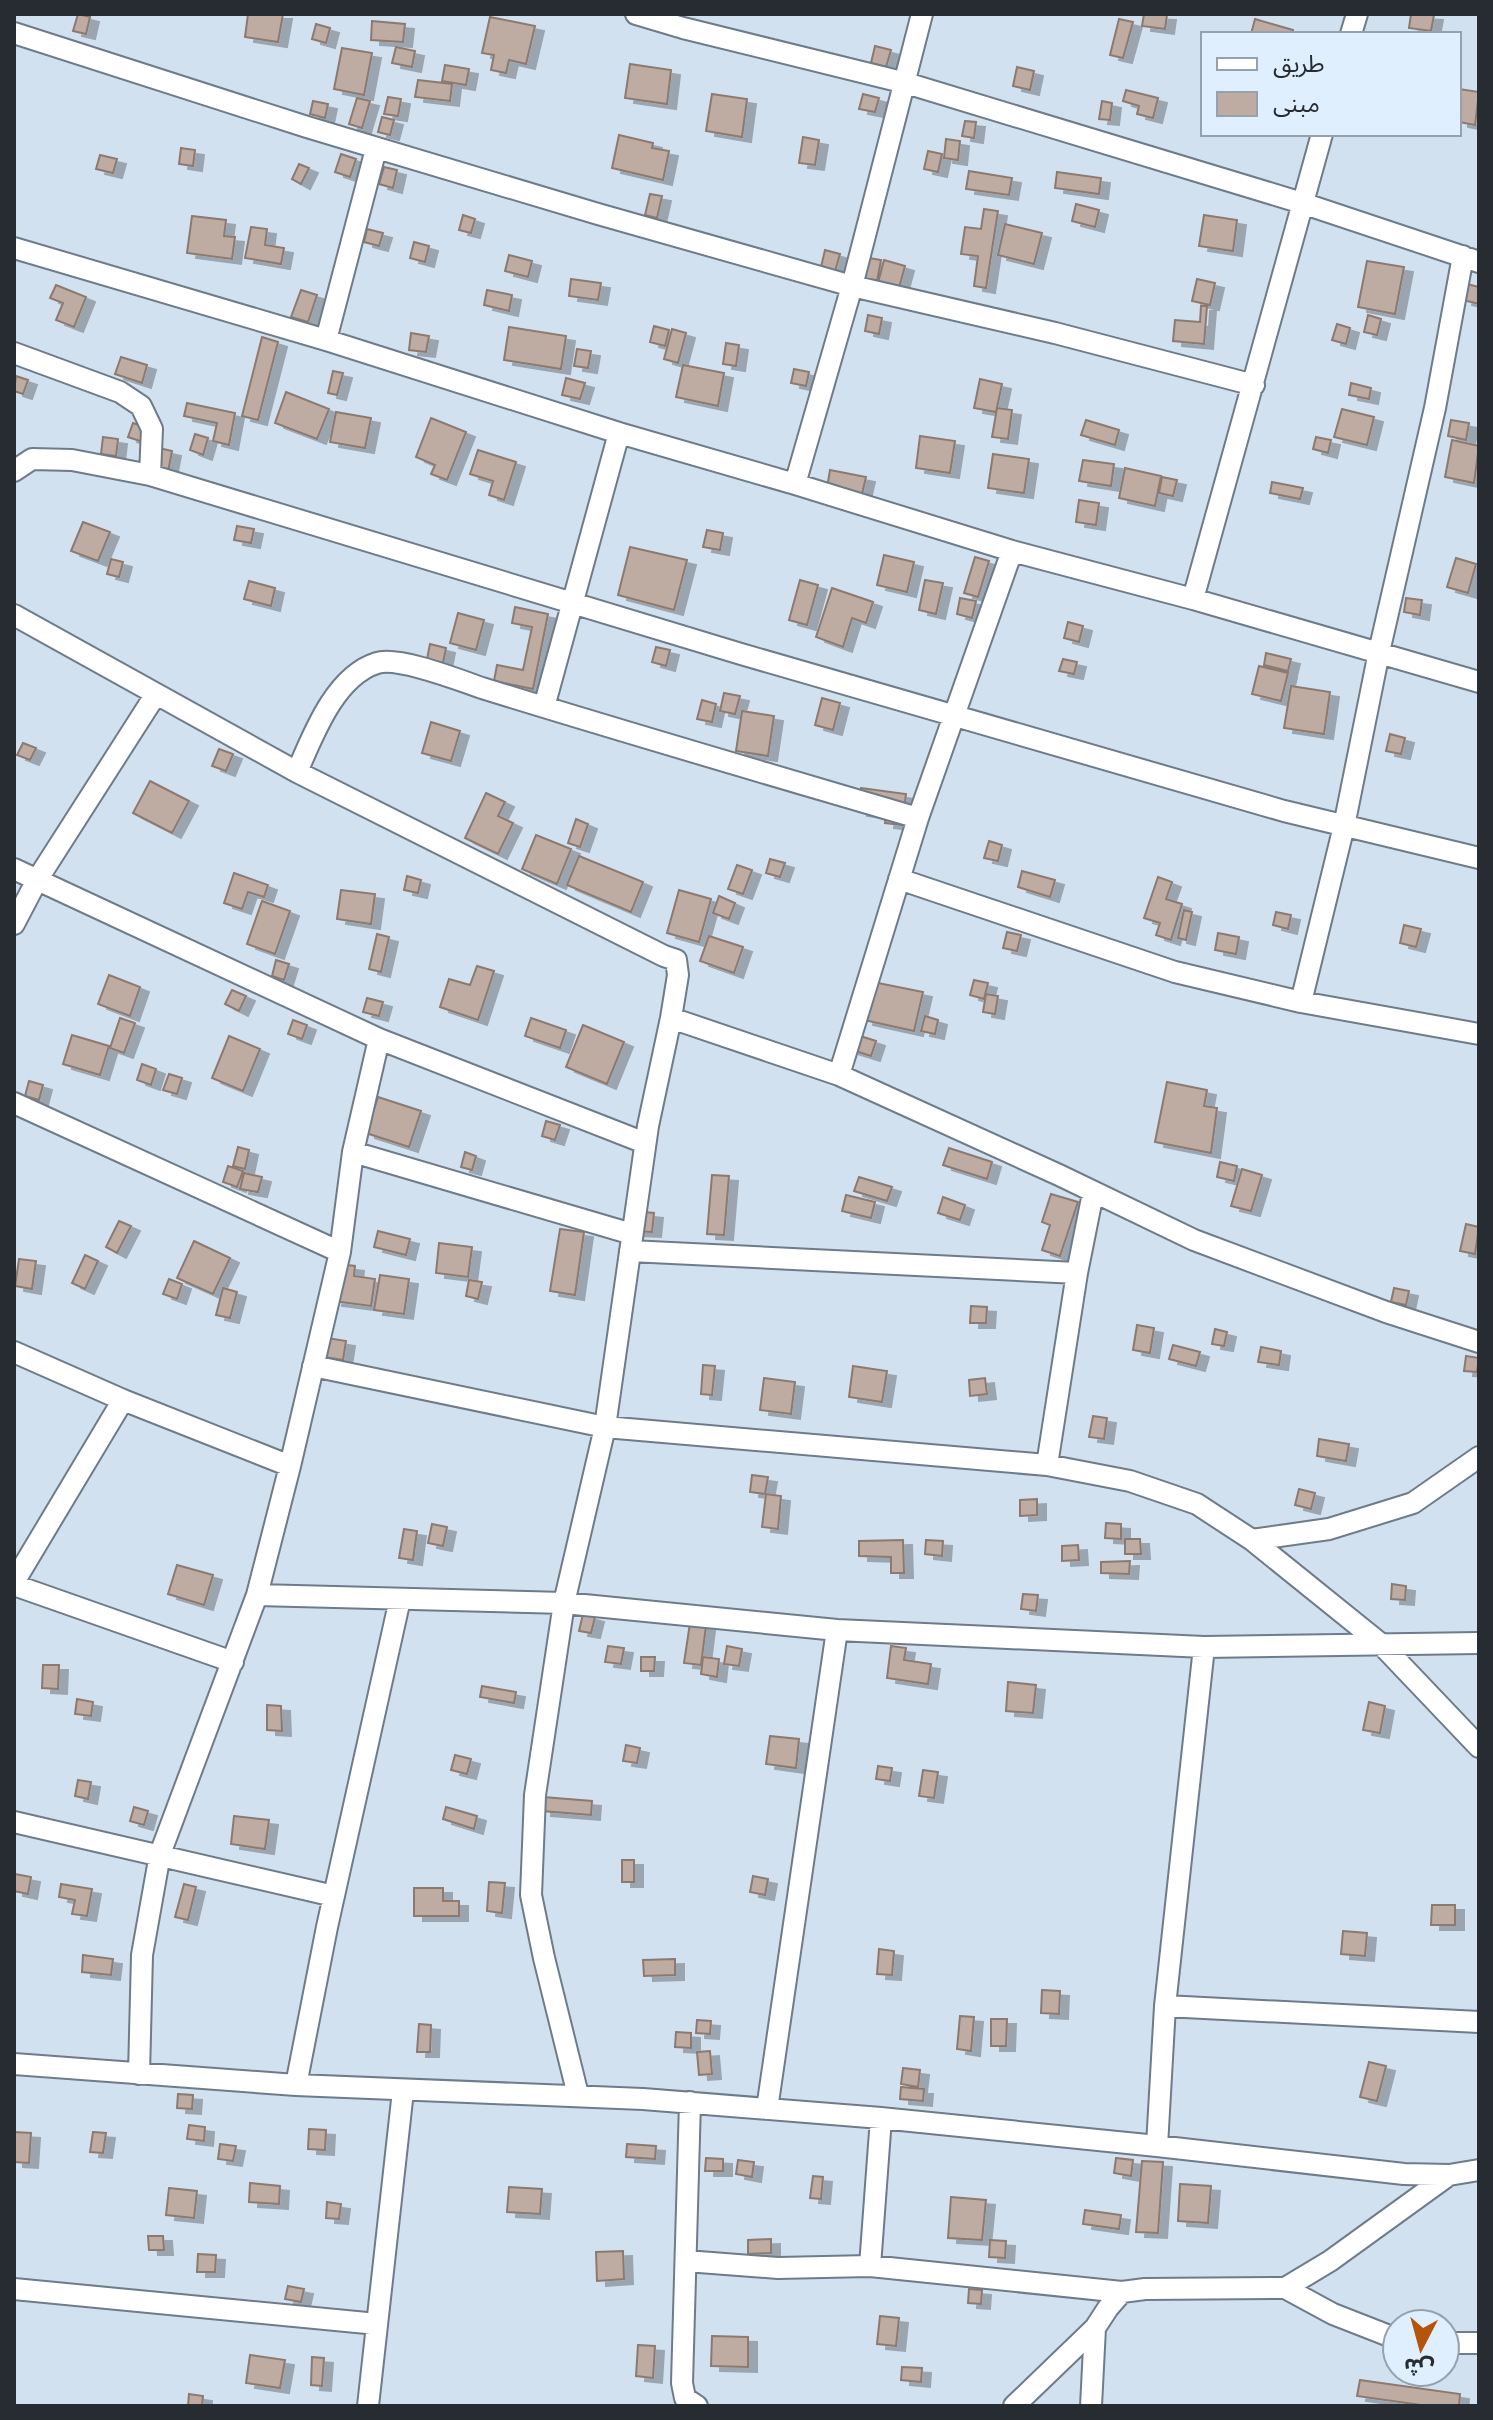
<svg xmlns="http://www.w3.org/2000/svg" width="1493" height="2420" font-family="Spectral,'Noto Sans Arabic',serif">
<defs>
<filter id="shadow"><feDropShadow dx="9" dy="5" stdDeviation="0" flood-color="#0004"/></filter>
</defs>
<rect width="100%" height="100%" fill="#d2e1f0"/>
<path fill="#beaba1" stroke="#8c7a71" stroke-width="2" filter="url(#shadow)" d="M78 14 90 17 86 34 73 31Z
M248 14H283L278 42 245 37Z
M1144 14 1167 15 1165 29 1142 26Z
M1411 14 1434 15 1431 31 1409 28Z
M490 17 535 26 526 64 509 60 506 73 491 70 494 55 482 53Z
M1119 19 1133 22 1123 58 1110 55Z
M1255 19 1293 30 1292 34H1251Z
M372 21 405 24 403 42 371 40Z
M316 24 330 28 326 43 312 39Z
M875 46 891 50 886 67 871 63Z
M396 47 415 51 412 67 392 63Z
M342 48 372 53 364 95 334 89Z
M630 64 671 70 667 104 625 98Z
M445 65 469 69 466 85 442 81Z
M1017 67 1034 71 1030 90 1013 86Z
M418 80 452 84 450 101 415 97Z
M1459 89 1479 92 1475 125 1459 122Z
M1126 90 1158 98 1153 118 1137 114 1139 106 1123 101Z
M712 94 747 99 742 137 706 131Z
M863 94 879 98 875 112 859 109Z
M388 97 401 99 398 116 384 114Z
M357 98 370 101 362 128 349 124Z
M313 101 328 104 325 118 310 114Z
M1102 101 1112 103 1110 120 1099 119Z
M382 117 394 120 390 135 378 132Z
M965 121 976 122 974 138 962 136Z
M619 135 653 143 652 148 669 151 663 180 612 168Z
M803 137 819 140 815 165 799 163Z
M946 139 960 141 958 160 944 158Z
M181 148 195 150 193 166 179 164Z
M928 151 942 154 938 172 924 169Z
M341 154 356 159 350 177 335 172Z
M100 155 117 159 113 173 96 169Z
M299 164 309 168 301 184 292 179Z
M384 167 397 170 393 188 379 184Z
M969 171 1012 178 1009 195 966 189Z
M1057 172 1101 178 1099 194 1055 188Z
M650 194 662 196 657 218 645 215Z
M1076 204 1099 210 1095 227 1072 221Z
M984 209 998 211 986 288 974 286 978 256 961 254 965 227 981 229Z
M463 215 475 219 471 233 459 230Z
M1204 215 1237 220 1233 251 1199 246Z
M192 216 226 220 224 236 235 237 232 259 187 253Z
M1005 224 1042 233 1034 264 998 255Z
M251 227 267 229 265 245 284 248 281 264 245 258Z
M367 229 383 233 379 246 364 242Z
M414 242 429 246 425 262 410 258Z
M825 250 840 254 835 271 821 267Z
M509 255 532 261 528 277 505 271Z
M869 258 881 260 877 281 865 278Z
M884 260 905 266 899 288 878 283Z
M1367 261 1404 267 1395 314 1358 307Z
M571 279 601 283 598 300 569 296Z
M1197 279 1215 283 1210 305 1192 301Z
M1467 284 1479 287V304L1463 300Z
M56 285 86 297 74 327 56 320 63 303 50 298Z
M301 290 317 295 308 322 291 317Z
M487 290 512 295 509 311 484 305Z
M1201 306H1207L1204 344 1173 341 1175 320 1200 322Z
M868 315 882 318 879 334 865 331Z
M1368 315 1381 319 1377 335 1364 332Z
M1337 324 1350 328 1346 344 1332 340Z
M654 326 669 330 665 346 650 342Z
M509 327 566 336 561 369 504 360Z
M672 329 686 333 678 363 664 359Z
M411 333 429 336 426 352 409 350Z
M262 337 278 342 258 420 242 416Z
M726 343 739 345 736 366 723 364Z
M577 349 591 351 588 368 574 366Z
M121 357 147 365 142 383 115 374Z
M683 365 724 373 718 406 676 397Z
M794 369 809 372 806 386 791 383Z
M333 371 343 373 337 395 328 393Z
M16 376 28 380 23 394 14 391Z
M566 378 585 383 580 399 562 395Z
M980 379 1002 384 996 412 974 408Z
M1351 383 1371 388 1369 399 1349 395Z
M286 392 329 409 317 439 275 423Z
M187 403 235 413 229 445 213 441 217 423 184 416Z
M997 408 1012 410 1008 439 992 437Z
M1342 409 1374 417 1367 445 1334 437Z
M336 412 371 418 365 448 330 442Z
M431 418 466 432 447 480 431 474 435 465 416 457Z
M1086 420 1119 430 1115 445 1081 435Z
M1451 420 1469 423 1466 440 1448 436Z
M133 423 148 428 143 442 128 437Z
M195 434 208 438 203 455 190 450Z
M920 436 955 441 950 473 916 468Z
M103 437 118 439 116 456 101 454Z
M1316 437 1331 440 1328 453 1313 449Z
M1452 440 1479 446 1474 483 1445 477Z
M159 448 172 451 168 472 155 469Z
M478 450 516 462 504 500 489 495 493 481 470 474Z
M993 454 1029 459 1024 493 988 488Z
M1083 460 1114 464 1111 486 1079 481Z
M1125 468 1161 476 1155 506 1119 498Z
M830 470 866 477 862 494 827 488Z
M1162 477 1177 480 1173 496 1159 493Z
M1272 482 1303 488 1300 499 1270 493Z
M1079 500 1099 503 1096 525 1076 522Z
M83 522 110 532 98 561 71 551Z
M237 526 254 529 251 543 234 540Z
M707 530 723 533 720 550 703 547Z
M630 547 687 560 674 610 618 595Z
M884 555 914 562 907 592 877 585Z
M975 557 989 561 978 597 964 593Z
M1456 558 1476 564 1468 593 1447 587Z
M111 559 123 562 119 577 107 574Z
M800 580 818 585 807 625 789 620Z
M925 580 943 583 936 614 919 610Z
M249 581 275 588 271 606 244 599Z
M832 588 873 602 866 623 852 618 843 647 816 637Z
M960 598 976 601 972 618 957 614Z
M1406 598 1422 600 1420 615 1404 612Z
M515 607 548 614 533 689 494 681 497 665 523 670 532 627 512 623Z
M458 613 484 620 476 650 450 643Z
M1068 622 1083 626 1079 642 1064 638Z
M430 644 446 648 443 663 427 659Z
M656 647 670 650 666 666 652 662Z
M1266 653 1291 659 1288 671 1264 665Z
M1063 659 1077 662 1074 674 1059 671Z
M1259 666 1288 673 1281 701 1252 694Z
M1291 686 1330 692 1324 734 1284 728Z
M724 693 740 696 735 714 720 711Z
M822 698 840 703 833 730 815 725Z
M702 700 716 704 712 722 697 719Z
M742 711 774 716 768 756 736 751Z
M431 722 460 731 451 761 422 753Z
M1390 734 1405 738 1401 754 1386 751Z
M23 743 36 748 30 760 17 755Z
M219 749 233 754 226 771 212 766Z
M150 781 189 801 172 833 133 813Z
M861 788 906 794 902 825 885 823 886 815 858 811Z
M486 793 505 802 498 816 513 823 498 854 465 838Z
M576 819 588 824 580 847 568 843Z
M536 835 571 849 557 884 522 869Z
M989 841 1002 845 998 861 984 858Z
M579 856 643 882 631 912 567 885Z
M770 859 785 863 780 877 766 873Z
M737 865 752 870 743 894 728 889Z
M1022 871 1055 880 1050 897 1018 887Z
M234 873 268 885 264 897 248 892 242 909 224 903Z
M407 876 421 880 418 893 404 890Z
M1158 877 1172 882 1166 899 1182 904 1171 940 1156 935 1160 923 1144 918Z
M341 890 375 894 371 924 337 919Z
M679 890 711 899 699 942 667 933Z
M719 896 735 903 729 919 713 913Z
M262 901 290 911 275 954 247 944Z
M1184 910 1192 912 1186 940 1178 938Z
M1276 912 1291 915 1288 929 1273 925Z
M1404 925 1421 929 1416 947 1400 943Z
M1007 932 1021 935 1017 951 1003 948Z
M1218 933 1239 937 1236 954 1215 950Z
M377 934 389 937 381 972 369 969Z
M709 936 743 947 734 973 700 961Z
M276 960 289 964 284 980 272 976Z
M477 966 494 971 478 1020 440 1007 449 979 470 985Z
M109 975 140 987 130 1016 98 1004Z
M974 980 988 983 984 999 970 995Z
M873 982 923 992 914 1031 864 1020Z
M232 990 246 996 239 1011 225 1004Z
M986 994 998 996 995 1014 983 1012Z
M367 998 383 1002 379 1016 363 1012Z
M925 1016 938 1020 935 1034 921 1031Z
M120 1018 135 1023 124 1053 110 1048Z
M531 1018 566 1030 560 1048 525 1036Z
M293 1020 307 1025 302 1039 288 1034Z
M583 1025 624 1042 607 1084 566 1067Z
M854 1034 876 1041 871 1056 849 1049Z
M72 1035 109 1046 100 1075 63 1064Z
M229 1036 260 1049 243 1091 212 1078Z
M142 1064 156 1069 151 1085 137 1080Z
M169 1074 182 1078 177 1094 163 1090Z
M29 1081 43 1085 39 1100 25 1096Z
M1167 1082 1207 1090 1204 1106 1217 1108 1211 1153 1155 1142Z
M378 1097 421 1111 409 1147 366 1133Z
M546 1121 560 1125 555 1140 542 1136Z
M238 1147 249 1150 245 1169 233 1166Z
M949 1148 992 1162 987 1179 943 1165Z
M465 1152 476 1156 472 1170 461 1167Z
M1220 1162 1237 1166 1234 1181 1217 1177Z
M228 1166 243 1171 237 1187 223 1182Z
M1242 1169 1262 1175 1251 1211 1231 1206Z
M244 1173 262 1177 258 1192 240 1189Z
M712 1175 729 1176 724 1235 707 1234Z
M859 1177 892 1187 887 1201 854 1191Z
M1051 1194 1078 1202 1060 1256 1042 1250 1050 1225 1042 1222Z
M846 1195 875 1202 871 1218 842 1211Z
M943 1197 965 1205 960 1220 938 1213Z
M634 1211 654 1213 652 1232 632 1231Z
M119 1221 131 1226 117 1253 106 1247Z
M1466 1224 1479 1227 1475 1254 1460 1251Z
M560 1229 584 1232 575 1295 550 1291Z
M378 1231 410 1239 406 1255 374 1247Z
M194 1241 230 1258 213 1294 177 1278Z
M439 1243 472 1247 468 1277 436 1273Z
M85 1255 98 1261 85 1289 72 1283Z
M19 1259 36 1261 32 1289 15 1286Z
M338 1264 355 1266 354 1276 375 1279 371 1306 333 1301Z
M380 1275 409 1279 404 1314 374 1310Z
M169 1279 182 1284 177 1299 163 1294Z
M469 1280 482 1282 478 1299 466 1296Z
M223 1288 237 1292 230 1318 216 1315Z
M1394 1288 1409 1291 1406 1305 1391 1302Z
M971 1306 987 1307 986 1323H970Z
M1137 1325 1154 1328 1150 1353 1133 1350Z
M1215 1329 1227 1332 1224 1346 1212 1344Z
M321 1337 346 1341 343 1360 318 1356Z
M1173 1345 1200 1352 1196 1366 1169 1359Z
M1261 1347 1281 1351 1279 1365 1258 1362Z
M1466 1356 1479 1358 1477 1372 1464 1371Z
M703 1365 715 1366 712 1395 701 1394Z
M853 1366 887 1371 882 1402 849 1397Z
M764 1378 795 1382 791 1414 760 1410Z
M985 1378 987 1394 970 1396 969 1380Z
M1093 1416 1107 1418 1104 1439 1089 1437Z
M1319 1439 1349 1444 1346 1461 1317 1456Z
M752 1475 768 1477 765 1494 750 1492Z
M1299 1489 1315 1493 1311 1509 1295 1505Z
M766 1494 781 1496 778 1529 762 1527Z
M1037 1499V1515L1020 1516V1500Z
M1106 1523 1121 1524V1539L1105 1538Z
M432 1524 447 1527 443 1546 428 1543Z
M404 1529 417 1531 413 1560 399 1558Z
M1125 1539H1140L1141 1554H1125Z
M903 1540 904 1573H891V1557L859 1556V1541Z
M926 1540 943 1541 942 1556 925 1554Z
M1078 1545 1079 1560 1062 1561V1546Z
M1130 1561 1129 1574 1101 1573V1562Z
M177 1565 213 1575 204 1605 168 1594Z
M1392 1584 1406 1586 1405 1600 1391 1599Z
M1023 1594 1038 1595 1036 1611 1021 1609Z
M583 1614 595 1617 591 1633 579 1631Z
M690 1623 706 1626 701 1665 684 1663Z
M608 1646 624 1648 621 1664 605 1662Z
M727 1646 742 1649 739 1666 724 1664Z
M891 1646 906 1648 904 1660 931 1664 928 1684 887 1678Z
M641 1657H655L654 1671H641Z
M703 1657 719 1659 717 1677 701 1674Z
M43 1665H59L58 1689 42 1688Z
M1008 1682 1036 1685 1033 1713 1006 1711Z
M482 1686 516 1692 514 1703 480 1697Z
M77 1699 93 1702 91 1716 75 1714Z
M1369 1702 1385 1706 1380 1733 1363 1730Z
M267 1705 281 1706 282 1731 267 1730Z
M770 1736 799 1739 796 1768 766 1764Z
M626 1745 640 1748 637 1763 623 1761Z
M455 1755 471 1759 467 1774 451 1770Z
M878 1766 892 1768 890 1781 876 1779Z
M923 1770 938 1772 934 1798 919 1796Z
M78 1780 91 1782 88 1799 75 1796Z
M543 1797 592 1801 591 1815 542 1811Z
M134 1807 148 1811 144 1825 130 1821Z
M446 1807 477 1816 474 1829 443 1819Z
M234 1816 269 1820 265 1849 231 1844Z
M622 1860H634V1882H622Z
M15 1874 31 1877 28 1894 14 1891Z
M753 1876 768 1879 765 1895 750 1892Z
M489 1882 505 1883 502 1913 487 1911Z
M61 1884 92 1889 87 1916 72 1914 75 1900 59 1897Z
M184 1884 196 1887 188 1920 175 1917Z
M414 1888H443V1901H459V1916H414Z
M1432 1905H1455V1925H1431Z
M1343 1931 1367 1933 1365 1956 1341 1954Z
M879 1949 894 1951 892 1975 877 1974Z
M83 1955 113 1959 111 1975 82 1972Z
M675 1959V1975L644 1976 643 1960Z
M1042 1990 1060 1991 1059 2014 1041 2013Z
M960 2016 974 2017 971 2051 957 2049Z
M991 2019H1007L1006 2046H991Z
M697 2020 711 2021 710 2034 696 2033Z
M419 2024 431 2025 430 2052H417Z
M676 2032 691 2033V2048L675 2047Z
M710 2051 712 2074 699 2075 697 2052Z
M1369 2062 1386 2066 1377 2101 1360 2097Z
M903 2068 920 2070 918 2087 901 2084Z
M901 2087 924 2089 923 2101 900 2099Z
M178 2094 193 2095 192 2109 177 2108Z
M189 2125 205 2127 204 2141 187 2139Z
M309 2129 326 2130 325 2150 308 2149Z
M14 2132 31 2133 29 2163 14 2162Z
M93 2132 106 2133 103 2153 90 2152Z
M220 2144 236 2146 233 2161 218 2159Z
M627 2144 656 2146 655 2159 626 2157Z
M706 2158 723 2159V2171H705Z
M1116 2158 1133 2160 1131 2176 1114 2173Z
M738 2160 754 2162 752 2177 736 2174Z
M1142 2161 1163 2162 1158 2233 1136 2232Z
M813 2176 823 2177 821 2199 810 2198Z
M250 2183 280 2186 279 2204 249 2202Z
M1180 2184 1211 2186 1208 2223 1178 2221Z
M509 2187 542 2189 540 2214 507 2212Z
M169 2188 197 2191 194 2218 166 2215Z
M951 2197 986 2200 982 2240 948 2238Z
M327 2202 341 2204 339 2219 326 2218Z
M1085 2210 1121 2215 1119 2229 1083 2224Z
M148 2236H163L164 2250H149Z
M771 2239V2253L748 2254V2240Z
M990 2240 1006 2241 1005 2258 989 2257Z
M623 2251 624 2279 597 2281 596 2252Z
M198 2254 216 2255 215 2272H197Z
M288 2286 304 2289 301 2302 285 2299Z
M969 2289 982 2290 981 2304 968 2303Z
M880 2316 899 2318 896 2346 877 2344Z
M712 2336 748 2337V2367L711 2366Z
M638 2345 655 2346 653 2378 636 2376Z
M250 2355 285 2360 280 2388 246 2383Z
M312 2357 324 2358 322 2386 311 2385Z
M902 2367 922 2368 921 2382 901 2380Z
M1360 2380 1460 2394 1459 2406H1428L1357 2396Z
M189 2394 203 2396 202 2406H188Z"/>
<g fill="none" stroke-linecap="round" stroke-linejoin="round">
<defs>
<path id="minor" d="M636 14 683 28 906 83 1302 203 1479 262
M14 33 307 127 598 214 852 286 1055 333 1254 385
M1351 34 1357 14
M14 248 326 340 619 433 795 484 1012 551 1193 599 1479 682
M326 340 376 149
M14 353 120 392 141 406 152 429 150 475
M14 471 32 459 72 460 150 475 741 654 1284 811 1479 858
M795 484 852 286 922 14
M1193 599 1322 134
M14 615 297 772 664 956 676 960 678 975 671 1018 839 1075 1059 1175 1194 1240 1386 1312 1479 1342
M544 707 619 433
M297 772C313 735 335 676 377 663 398 656 459 680 482 688 627 733 772 775 918 818
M14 869 379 1039 645 1143
M899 879 1175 972 1301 1002 1479 1034
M14 924 37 880 156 694
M1301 1002 1344 826 1379 652 1435 408 1463 256
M839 1075 918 818 1012 551
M14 1103 340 1252
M353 1152 632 1234
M630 1251 1077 1273
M14 1352 123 1400 290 1466
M313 1366 605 1427 1047 1465 1130 1481 1197 1504 1252 1540 1381 1644 1479 1747
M1047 1465 1077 1273 1093 1193
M1252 1540 1329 1529 1413 1503 1479 1457
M14 1582 123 1400
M14 1585 233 1662
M257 1595 564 1603 837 1630 1204 1647 1479 1643
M14 1822 334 1896
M1165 2006 1479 2022
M14 2064 296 2085 643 2099 881 2118 1157 2146 1404 2174 1449 2175 1479 2170
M139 2074 142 1955 160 1854 257 1595 290 1466 340 1252 353 1152 379 1039
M296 2085 327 1927 400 1599
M578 2095 544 1958 531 1895 535 1795 564 1603 605 1427 648 1126 671 1018
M690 2102 682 2383 685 2398 697 2406
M767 2109 837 1630
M1157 2146 1165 2006 1204 1647
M686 2261 778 2268 870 2266 1122 2292
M870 2266 881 2118
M1285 2288 1333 2314 1397 2339
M14 2289 377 2324
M1445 2343H1479
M368 2406 403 2091
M1014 2406 1095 2328 1108 2308 1122 2292 1145 2289 1285 2288 1330 2261 1449 2175
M1091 2406 1095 2328"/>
</defs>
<use href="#minor" stroke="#6e7b89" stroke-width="24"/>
<use href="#minor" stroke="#fff" stroke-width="20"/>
</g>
<rect width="1493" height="2420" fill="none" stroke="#262c31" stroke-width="32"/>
<rect x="1201" y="32" width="260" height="104" fill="#dfeffe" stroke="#95a1ac" stroke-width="2"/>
<rect x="1217" y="58" width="40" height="12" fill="#ffffff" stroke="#95a1ac" stroke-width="2"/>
<text x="1273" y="72" font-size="24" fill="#262c31">طريق</text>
<rect x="1217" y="92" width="40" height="24" fill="#beaba1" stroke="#95a1ac" stroke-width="2"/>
<text x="1273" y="112" font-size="24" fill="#262c31">مبنى</text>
<g transform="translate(1421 2348) rotate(186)"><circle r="38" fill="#dfeffe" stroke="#95a1ac" stroke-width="2"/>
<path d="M0-6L14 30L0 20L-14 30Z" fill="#b5550d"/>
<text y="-12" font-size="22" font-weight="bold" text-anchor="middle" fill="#262c31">ش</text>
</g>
</svg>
